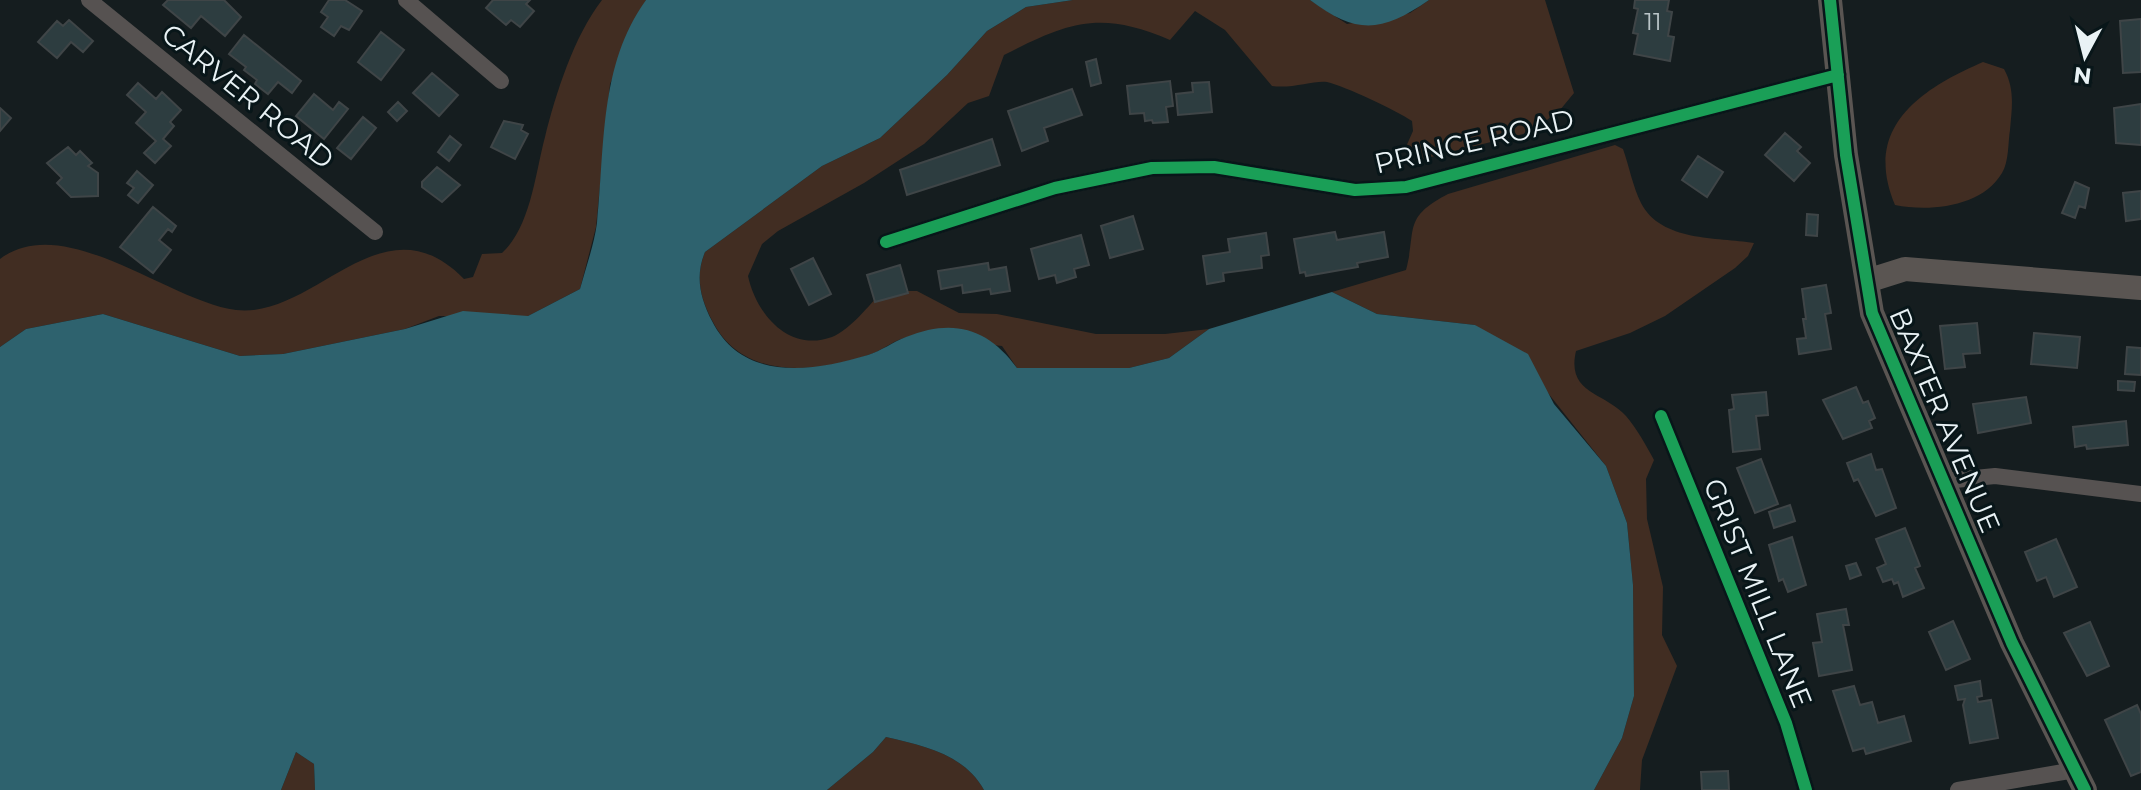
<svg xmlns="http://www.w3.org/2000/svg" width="2141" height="790" font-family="Montserrat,sans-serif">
<rect width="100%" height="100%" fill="#151d1f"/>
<path fill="#412d22" d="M602 0H646L610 84 596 227 580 289 528 316H439L405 329 283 354 240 356 103 314 26 329 0 347V259C64 210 170 302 236 310 316 319 382 195 464 279L473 277 482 254 502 253C531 226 535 174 545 137 556 93 574 36 602 0Z
M1073 0H1310L1347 24 1410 13 1429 0H1545L1574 93 1560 110 1531 132 1419 160 1405 149 1413 131 1412 121C1397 111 1345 86 1327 82 1315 80 1292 89 1272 86L1225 30 1195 11 1170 40C1100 10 1069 22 1004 55L989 96 968 103 924 144 864 183 778 231 762 244 748 276C756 313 788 353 832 337 850 330 869 305 883 291H917L959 313 997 314 1096 334H1165L1209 329 1169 358 1129 368H1017L1002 346C972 343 940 337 910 337 896 338 883 350 871 354 815 374 743 380 713 322 700 298 695 276 705 252L822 166 880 138 947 75 987 31 1026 7Z
M1983 62 2004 69C2015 89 2012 107 2010 130 2008 142 2009 162 2002 173 1982 207 1930 212 1895 205 1862 127 1921 89 1983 62Z
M1615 145 1623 149C1629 166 1633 187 1641 203 1661 242 1717 237 1754 243L1748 256 1735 268 1665 316 1630 333 1576 351C1566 394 1605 392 1626 416 1637 429 1646 445 1654 460L1646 479 1647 519 1663 587 1662 635 1677 666 1642 760 1640 790H1594L1622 738 1634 696 1633 585 1627 523 1606 466 1544 388 1475 325 1377 314 1332 292 1406 270C1417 229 1402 218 1448 194Z
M886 737C924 746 964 754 984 790H827L873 752Z
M296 752 314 764 315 790H281Z"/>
<path fill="#2e626e" d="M646 0H1073L1026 7 987 31 947 75 880 138 822 166 705 252C695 276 700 298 712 321 743 382 811 372 868 355 881 351 893 342 906 337 953 318 988 328 1017 368H1129L1169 358 1209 329 1332 292 1377 314 1475 325 1528 354 1554 404 1606 466 1627 523 1633 585 1634 696 1622 738 1594 790H984C964 754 924 746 886 737L873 752 827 790H315L314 764 296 752 281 790H0V347L26 329 103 314 240 356 283 354 405 329 463 311 528 316 580 289C586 267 594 245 597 223 605 147 599 65 646 0Z
M1310 0H1429C1381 33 1357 35 1310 0Z"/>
<path fill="#2d3d40" stroke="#3f4547" stroke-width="2" d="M168 0H224L241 17 225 36 201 16 191 28 163 5Z
M329 0H345L362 11 349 30 341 26 334 36 321 27 328 17 321 12Z
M493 0H530L526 4 534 11 520 27 511 20 506 25 486 8Z
M1635 0H1669L1667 11 1672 12 1668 36 1674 37 1670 61 1634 54 1638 34 1633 33 1638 9 1634 8Z
M2141 19V72L2123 73 2120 21Z
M69 20 93 41 83 52 71 42 57 58 38 42 57 21 63 26Z
M381 32 404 50 381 80 358 62Z
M244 35 301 81 292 93 278 82 268 94 255 84 257 80 244 70 246 67 229 54Z
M1096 59 1101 83 1091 86 1086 62Z
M432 73 458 95 439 116 413 93Z
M1170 81 1173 106 1166 107 1168 122 1153 123 1152 120 1145 121 1144 113 1130 114 1127 86Z
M1209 82 1212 112 1178 115 1176 94 1193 92 1192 83Z
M138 83 156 99 162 92 181 110 170 122 174 126 163 139 171 146 155 163 144 153 156 141 136 123 146 112 127 95Z
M1072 89 1082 115 1044 128 1048 141 1022 151 1008 111Z
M314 94 333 110 339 102 348 109 324 139 296 116Z
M398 102 407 111 397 121 388 112Z
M2141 104V145L2116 143 2114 108Z
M0 108 11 118 0 131Z
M363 117 376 128 351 159 337 148Z
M504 121 523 125 521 130 528 134 515 159 491 147Z
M1785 133 1801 147 1797 151 1810 163 1794 181 1765 155Z
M450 136 461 145 449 161 438 152Z
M992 139 1000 165 907 195 900 170Z
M68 147 76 155 80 151 92 163 88 166 98 173V196L71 197 57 183 62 178 47 163Z
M1698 156 1723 172 1707 197 1682 180Z
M437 167 460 185 442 202 422 187V182Z
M137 171 153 185 138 203 128 195 134 188 127 183Z
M2075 182 2089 188 2085 208 2079 206 2075 218 2062 213Z
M2141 191V219L2126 221 2123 193Z
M153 207 176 226 172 232 168 229 159 240 171 250 153 273 120 247Z
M1807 214 1818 215 1817 236 1806 235Z
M1133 216 1143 249 1110 258 1101 226Z
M1335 232 1337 240 1384 232 1388 257 1357 263 1358 267 1306 276 1305 272 1300 273 1294 239Z
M1266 233 1269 255 1261 256 1262 268 1223 273 1224 281 1207 284 1203 256 1230 252 1228 239Z
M1081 235 1089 265 1074 269 1076 277 1057 283 1055 275 1039 279 1031 249Z
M813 258 831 294 809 305 791 269Z
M988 263 989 270 1006 267 1010 291 991 294 990 289 963 293 962 285 941 289 938 271Z
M900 265 908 293 875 302 867 275Z
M1826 285 1831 313 1825 314 1831 349 1799 354 1797 339 1806 338 1803 319H1806L1802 289Z
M1977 323 1980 353 1963 354 1965 367 1945 369 1940 326Z
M2034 333 2080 337 2077 368 2031 364Z
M2127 347 2141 348V375L2125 374Z
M2118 381 2135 382 2134 391 2118 390Z
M1856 387 1863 403 1868 401 1875 418 1869 421 1872 428 1843 439 1823 400Z
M1766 392 1768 415 1756 416 1760 449 1733 452 1729 410 1734 409 1732 395Z
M2026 397 2031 423 1978 433 1973 404Z
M2126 421 2128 445 2087 449 2086 445 2075 447 2073 427Z
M1871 454 1876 470 1882 469 1896 508 1876 516 1858 479 1854 481 1847 463Z
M1761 459 1778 504 1755 513 1737 468Z
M1790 505 1795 521 1774 528 1769 512Z
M1905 528 1920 566 1915 568 1924 588 1903 597 1898 582 1894 584 1892 579 1883 582 1877 568 1886 564 1876 539Z
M1792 537 1806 585 1788 592 1783 579 1779 581 1769 545Z
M2056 539 2077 587 2054 597 2046 577 2037 581 2025 552Z
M1856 563 1861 575 1850 579 1846 566Z
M1846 609 1849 625H1843L1852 670 1819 676 1813 643 1822 642 1817 614Z
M1953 621 1970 659 1946 670 1929 632Z
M2090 622 2109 666 2087 676 2064 633Z
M1980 681 1982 696 1977 697 1978 702 1991 700 1998 738 1970 743 1963 705 1965 699 1958 700 1955 686Z
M1854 686 1860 705 1872 702 1878 723 1904 716 1911 741 1866 754 1864 748 1853 751 1833 691Z
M2137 705 2141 714V772L2131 776 2105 720Z
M1728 771 1729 790H1702L1701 772Z"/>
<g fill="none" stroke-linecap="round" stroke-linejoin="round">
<path stroke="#565251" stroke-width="16" d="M89 0 375 232
M406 0 501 81
M886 242 1055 188 1152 168 1214 167 1355 190 1406 187 1838 75
M1661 416 1786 723 1806 790
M1945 481 1995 476 2141 494
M1958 790 2075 770"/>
<path stroke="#5a5552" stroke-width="24" d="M1830 0 1846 155 1872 313 2012 643 2085 790
M1867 281 1905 269 2141 288"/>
<defs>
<path id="cycleway" d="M1830 0 1846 155 1872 313 2012 643 2085 790
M886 242 1055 188 1152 168 1214 167 1355 190 1406 187 1838 75
M1661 416 1786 723 1806 790"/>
</defs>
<use href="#cycleway" stroke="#081619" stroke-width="17"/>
<use href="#cycleway" stroke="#1a9f57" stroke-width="12"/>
</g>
<g text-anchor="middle" stroke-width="6" stroke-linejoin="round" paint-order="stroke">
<g font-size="24" fill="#bac5c8">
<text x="1653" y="30">11</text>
</g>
<g font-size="28" fill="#e9f2f5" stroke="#081619">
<text transform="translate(248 96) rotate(39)" y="10">CARVER ROAD</text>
<text transform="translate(1474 141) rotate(-13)" y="10">PRINCE ROAD</text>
<text transform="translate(1945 420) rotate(67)" y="10">BAXTER AVENUE</text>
<text transform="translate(1758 593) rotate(68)" y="10">GRIST MILL LANE</text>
</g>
</g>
<g transform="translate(2085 56) rotate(187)" stroke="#081619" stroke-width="6" paint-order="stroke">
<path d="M0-6L14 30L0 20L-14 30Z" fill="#e9f2f5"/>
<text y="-12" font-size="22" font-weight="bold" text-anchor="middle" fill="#e9f2f5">N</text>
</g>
</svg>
